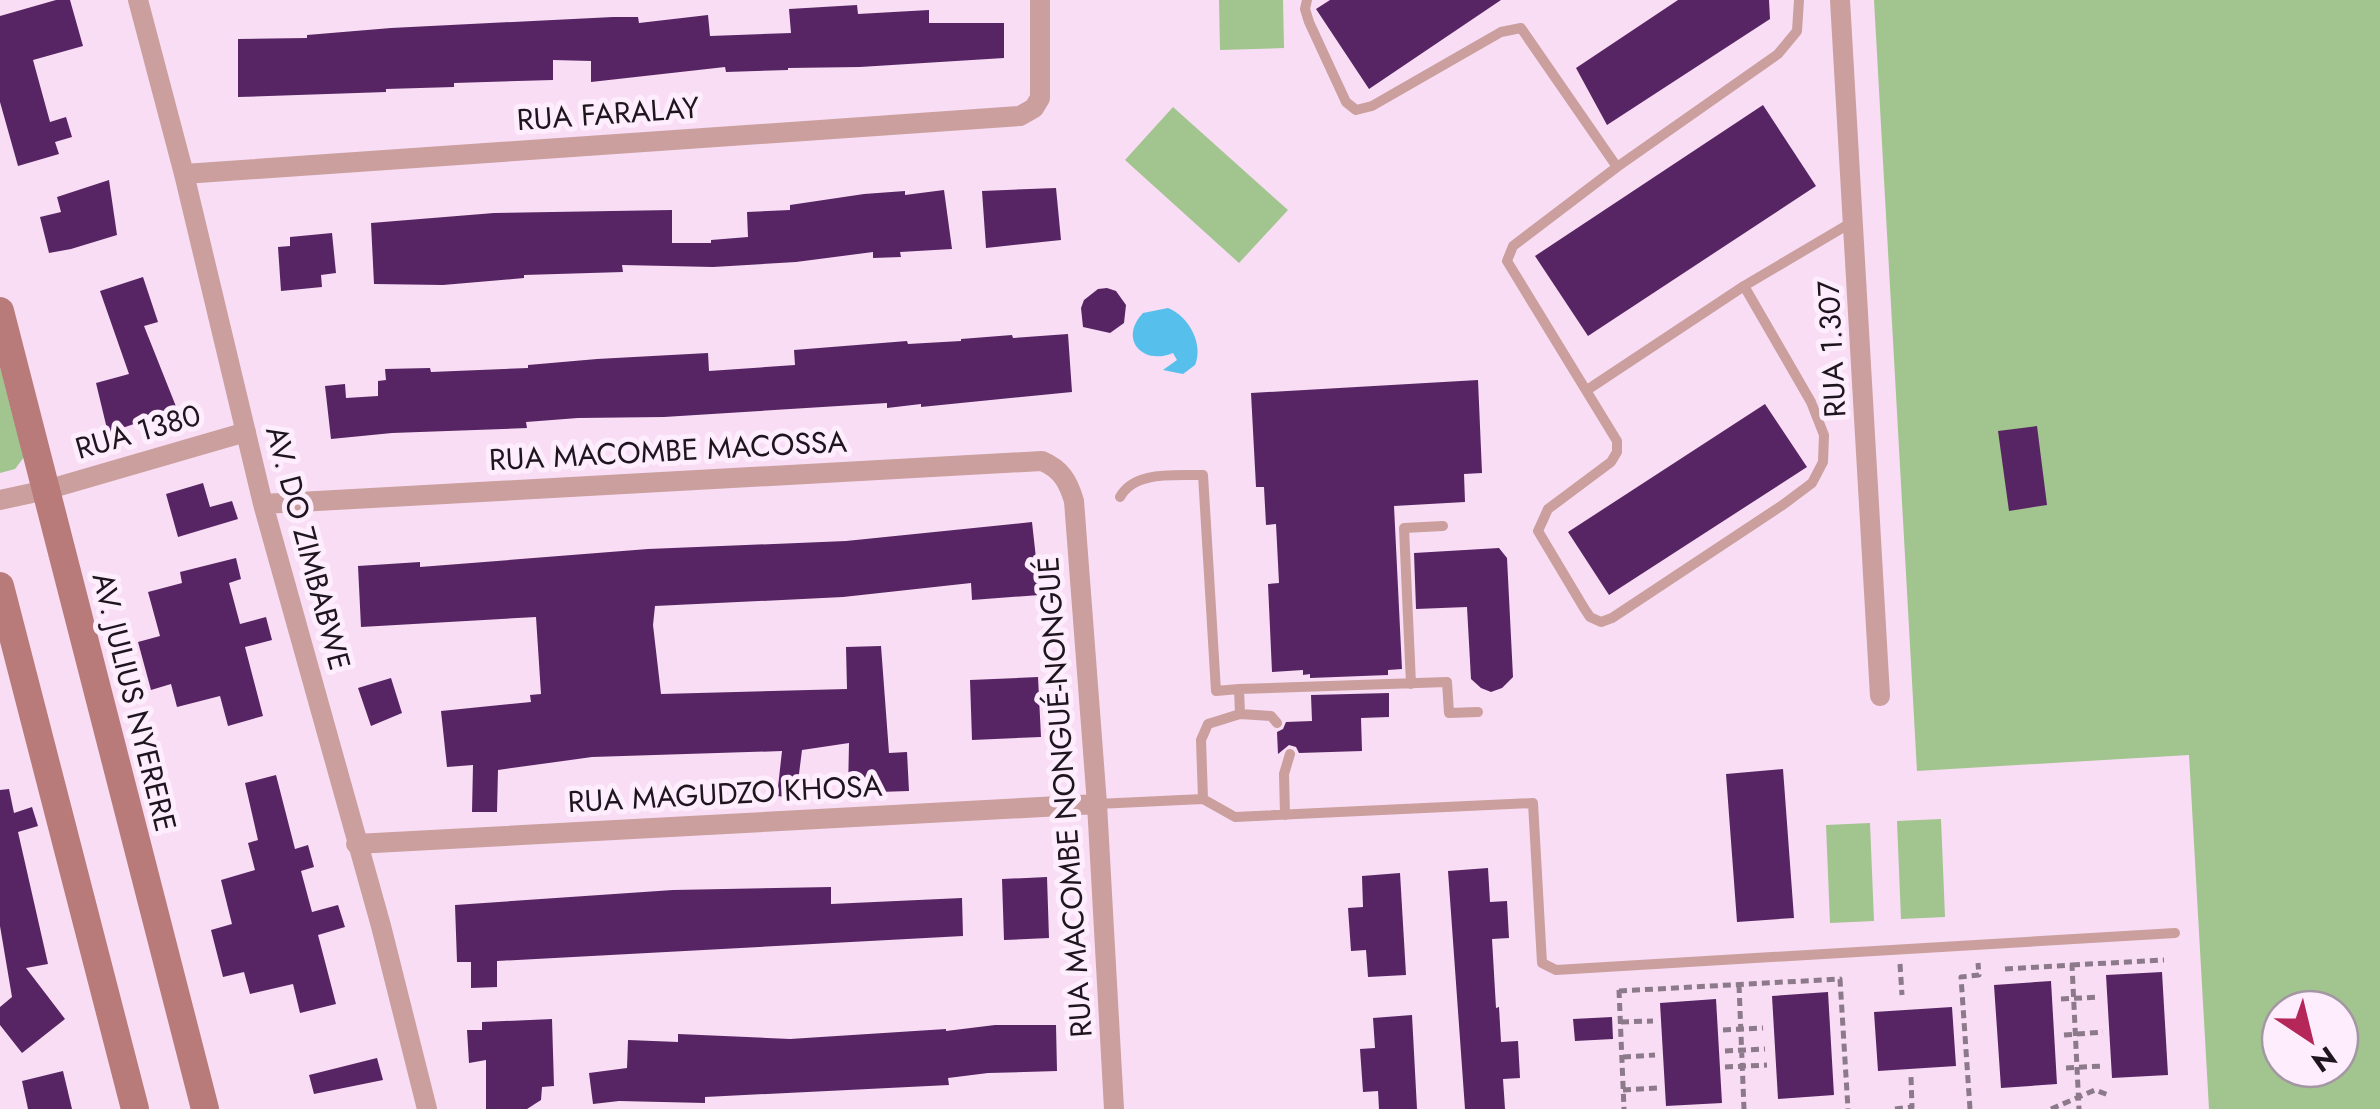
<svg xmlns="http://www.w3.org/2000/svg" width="2380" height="1109" font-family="Jost,sans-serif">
<rect width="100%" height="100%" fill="#f8ddf5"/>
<path fill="#a2c48f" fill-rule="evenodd" d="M1219 0H1283L1284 48 1220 50Z
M1874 0H2380V1109H2209L2189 755 1917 771ZM2280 1009H2340V1069H2280Z
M1173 107 1288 210 1239 263 1125 160Z
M0 367 24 457 15 469 0 473Z
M1941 819 1945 917 1901 919 1897 821Z
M1870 823 1874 921 1830 923 1826 825Z"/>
<path fill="#57bfec" d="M1168 308C1189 316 1204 345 1195 365L1183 374 1163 370 1177 360 1173 353C1143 366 1118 339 1143 313Z"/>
<path fill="#572563" d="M56 0H70L83 46 33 60 50 122 66 117 72 137 55 142 59 154 18 166 0 102V16Z
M1330 0H1501L1369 89 1316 9Z
M1678 0H1769L1770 19 1607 125 1576 68Z
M857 5 858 14 929 10V23H1004V58L860 67 788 68V70L726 72 725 67 591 82V61L553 60V80L454 83V87L386 89V92L238 97V39L307 38V35L391 28 613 17H638L639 23 708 15 710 36 791 33 789 9Z
M1763 105 1816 186 1588 336 1535 256Z
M109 180 117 235 71 249 49 253 40 217 61 212 57 197Z
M1056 188 1061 240 986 248 982 191Z
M944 190 952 249 900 252 901 257 873 258V252L796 262 713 267 622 265 623 272 524 275V278L443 285 374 284 371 223 494 213 672 210V243H711V240L748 237 747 212 790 210V205L864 194 905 191V195Z
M332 233 336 273 321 275 322 287 281 291 278 247 290 246V237Z
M143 277 158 322 144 326 177 409 108 433 96 383 129 374 100 291Z
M1107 288 1116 291 1126 305 1124 323 1110 333 1083 327 1081 308 1084 300 1098 289Z
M1068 334 1072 392 921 407V404L887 408V403L664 417 578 418 526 422 527 428 392 433 331 439 325 386 345 384 346 398 378 396V381L386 380 385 369 430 368 431 372 528 368V365L597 359 708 353 709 371 795 365 794 350 907 341 908 344 961 341V339L1012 335 1013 338Z
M1478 380 1482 473 1464 474 1465 502 1394 506 1402 669 1388 670V675L1310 678V674L1303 675V670L1272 672 1268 584 1279 583 1276 524 1266 525 1264 487H1256L1251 393Z
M1765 404 1807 467 1609 595 1568 532Z
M2037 426 2047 505 2009 511 1998 431Z
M203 483 210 507 232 501 238 519 178 537 166 494Z
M1032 522 1040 595 972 600 971 583 843 597 655 606 653 625 661 694 847 689 846 647 881 646 889 753 907 752 909 791 848 793 849 743 802 750 796 798 777 796 782 751 592 757 498 770 497 812H472L473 765 447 767 441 711 531 702 530 695 541 694 536 617 361 627 358 566 420 562V567L648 549 846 541Z
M1499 548 1507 558 1513 677 1502 688 1491 692 1481 688 1471 679 1467 607 1416 609 1414 553Z
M236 558 241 579 229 583 240 624 266 617 272 640 245 647 263 716 228 726 220 696 177 707 171 684 151 690 138 642 160 636 148 592 182 583 180 572Z
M1038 677 1041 737 972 740 970 680Z
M391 678 402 713 371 726 358 688Z
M1389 693V717L1361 718 1362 751 1299 753 1296 747 1289 745 1278 754 1277 732 1283 729 1286 722 1312 721 1311 695Z
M1783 769 1794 918 1737 922 1726 774Z
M276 775 295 849 308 845 314 867 301 871 312 912 338 905 345 927 318 935 336 1004 300 1013 293 984 250 994 244 972 223 977 211 930 232 924 221 880 255 870 248 843 258 840 245 783Z
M9 789 14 813 32 807 38 826 18 832 48 964 26 968 65 1019 22 1053 0 1025V1007L12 997 0 926V790Z
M1488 868 1490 902 1507 901 1509 938 1492 939 1496 1008 1499 1007 1501 1042 1518 1041 1520 1078 1503 1079 1505 1109H1465L1448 871Z
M1400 873 1406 975 1368 977 1366 950 1351 951 1348 908 1363 907 1362 876Z
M1047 877 1049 938 1004 940 1002 879Z
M831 887V904L962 898 963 936 497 961V987L471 988V962H457L455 905 673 890Z
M2162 972 2168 1075 2112 1078 2106 975Z
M2051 981 2057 1084 2001 1088 1994 985Z
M1828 992 1834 1095 1778 1099 1772 996Z
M1716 999 1722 1103 1666 1106 1660 1003Z
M1952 1007 1956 1066 1878 1071 1874 1012Z
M1412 1015 1417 1109H1379L1378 1091 1363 1092 1360 1049 1375 1048 1373 1018Z
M1612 1017 1613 1039 1575 1041 1573 1019Z
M552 1019 554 1086 542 1087 541 1100 527 1109H486V1060L469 1063 467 1030H482V1022Z
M995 1025H1056L1057 1071 988 1073 948 1078 949 1085 705 1097V1103L619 1101 593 1104 589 1073 627 1068 628 1040 678 1042V1034L790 1039 946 1029V1031Z
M377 1058 383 1080 314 1094 309 1075Z
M63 1071 72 1109H28L22 1081Z"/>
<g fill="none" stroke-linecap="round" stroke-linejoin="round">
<path stroke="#8c7a8a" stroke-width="5" stroke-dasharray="8 5" stroke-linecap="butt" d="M1900 964 1902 995
M2072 965 2164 960
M2005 969 2072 965 2079 1109
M1739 985 1744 1109
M1619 990 1624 1109
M1619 991 1840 979 1848 1109
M2061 999 2100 997
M1621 1022 1653 1021
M1723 1030 1763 1028
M2064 1035 2103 1032
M1725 1051 1765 1049
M1623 1057 1655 1055
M1725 1067 1767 1065
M2066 1068 2103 1066
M1623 1090 1658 1088
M1895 1109 1912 1107 1911 1077
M1970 1109 1961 977 1979 975 1978 963
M2051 1109 2095 1090 2111 1096"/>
<path stroke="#ca9f9d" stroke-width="10" d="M1307 0 1305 9 1309 22 1346 102 1356 110 1372 106 1501 32 1521 28 1617 167 1513 246 1507 261 1617 441V452L1611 462 1548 509 1538 531 1584 608 1590 617 1601 622 1612 618 1784 504 1812 483 1823 462 1824 435 1811 402 1744 286
M1617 167 1778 54 1797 31 1799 0
M1587 390 1744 286 1854 221
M1120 497C1135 470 1176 476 1203 475L1216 691 1239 689 1240 714
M1411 684 1404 528 1443 526
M1239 689 1447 682 1449 713 1478 712
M1203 799 1201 740 1208 724 1240 714 1271 716 1277 723
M1097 804 1203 799 1235 817 1533 803 1542 963 1556 970 2175 933
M1285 815 1284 774 1290 754"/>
<path stroke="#ca9f9d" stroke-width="20" d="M138 0 184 174 263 504 381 926 427 1109
M1840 0 1880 696
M184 174 1020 116 1034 108 1040 98V0
M0 500 46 490 246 432
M263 504 1042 461C1061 469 1068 481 1074 501L1097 804 1114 1109
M356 844 1097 804"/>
<path stroke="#b97b7a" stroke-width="28" d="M0 311 205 1109
M0 586 135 1109"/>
</g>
<g text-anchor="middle" stroke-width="10" stroke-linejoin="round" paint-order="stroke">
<g font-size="30" fill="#1e151e" stroke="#feeefd">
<text transform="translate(608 114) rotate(-4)" y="10">RUA FARALAY</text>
<text transform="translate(1832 349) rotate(-93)" y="10">RUA 1.307</text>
<text transform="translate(138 432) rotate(-16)" y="10">RUA 1380</text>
<text transform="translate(668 451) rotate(-3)" y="10">RUA MACOMBE MACOSSA</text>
<text transform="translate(308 548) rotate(75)" y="10">AV. DO ZIMBABWE</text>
<text transform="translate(134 702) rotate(76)" y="10">AV. JULIUS NYERERE</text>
<text transform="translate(725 794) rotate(-3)" y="10">RUA MAGUDZO KHOSA</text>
<text transform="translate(1065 797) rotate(-94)" y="10">RUA MACOMBE NONGUÉ-NONGUÉ</text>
</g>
</g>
<g transform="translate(2310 1039) rotate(145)"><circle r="48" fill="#feeefd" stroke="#a497a4" stroke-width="2.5"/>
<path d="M0-8L18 38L0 25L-18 38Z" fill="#b52758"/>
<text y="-15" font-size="28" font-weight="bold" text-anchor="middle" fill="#1e151e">N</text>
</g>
</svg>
